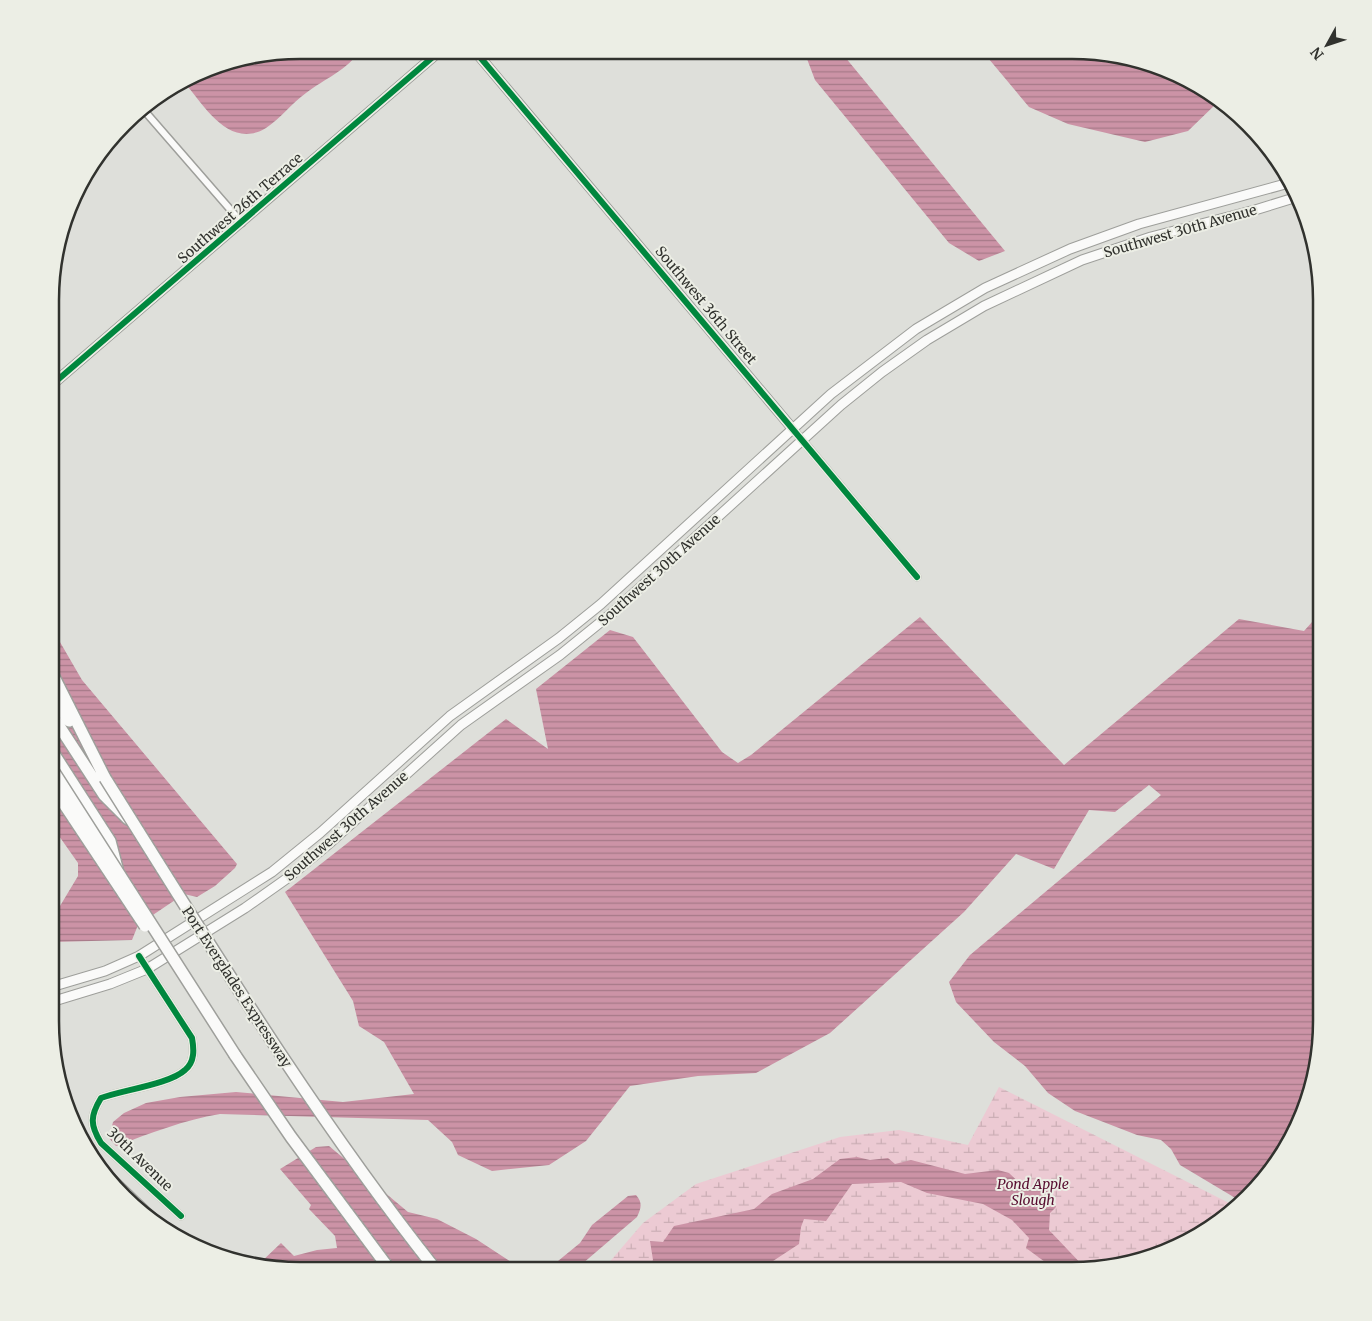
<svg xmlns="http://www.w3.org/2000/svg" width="1372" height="1321" font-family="Merriweather,serif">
<defs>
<pattern id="wetland-marsh" width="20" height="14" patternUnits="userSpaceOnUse" patternTransform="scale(1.25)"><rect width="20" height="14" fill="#eccad3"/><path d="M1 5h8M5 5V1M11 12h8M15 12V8" fill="none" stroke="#cbaeb5"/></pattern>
<pattern id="water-rules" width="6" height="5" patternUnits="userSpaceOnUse" patternTransform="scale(1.25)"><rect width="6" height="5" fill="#cc93a6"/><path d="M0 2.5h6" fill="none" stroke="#a67988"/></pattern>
</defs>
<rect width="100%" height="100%" fill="#dedfda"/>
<path fill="url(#wetland-marsh)" d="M999 1087 1237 1207 1225 1219 1168 1252 1089 1270H597L606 1266 643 1223 696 1184 840 1137 899 1130 968 1145Z"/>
<path fill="url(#water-rules)" d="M299 50H360C348 70 324 79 306 93 292 103 281 118 266 128 230 150 204 106 185 83L219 63Z
M804 51H845V57L1005 251 979 261 949 243 815 80Z
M983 52H1105L1197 83 1218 102 1188 131 1145 142 1068 124 1029 107Z
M1321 612V1038L1296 1132 1270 1174 1242 1202 1180 1165 1171 1149 1161 1140 1137 1135 1075 1111 1048 1093 1025 1066 994 1042 956 1002 949 982 970 955 1161 795 1149 785 1115 812 1089 810 1054 869 1016 854 964 912 830 1033 756 1073 698 1076 630 1086 586 1141 549 1165 492 1171 458 1155 452 1142 428 1120 220 1114C184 1120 151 1133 116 1146L109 1138 113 1122 124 1113 146 1103 180 1097 236 1092 343 1102 414 1094 384 1042 359 1026 353 1001 285 892 506 719 548 749 536 689 610 630 633 637 722 752 738 763 751 755 920 617 1064 765 1239 619 1304 631Z
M53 630 82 680 237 864 235 868 215 886 197 897 184 894 138 925 132 940 51 942V921L78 876V863L52 826Z
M329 1146 408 1212 437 1219 476 1239 511 1262 517 1270H283L259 1264 281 1243 294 1256 317 1250 337 1248 335 1236 309 1209 311 1205 280 1169 316 1147Z
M857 1157 870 1160 888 1158 895 1164 911 1160 965 1174 998 1170 1009 1173 1026 1189 1050 1191 1056 1207 1050 1213 1049 1230 1087 1270H1056L1026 1248 1029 1238 1012 1220 983 1204 927 1193 901 1182 852 1184 826 1221 804 1219 801 1227 799 1244 773 1261 774 1270H647L653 1260 650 1241 663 1242 674 1226 754 1209 772 1194 813 1179 840 1159Z
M636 1195C643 1203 641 1208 637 1217L575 1270H547L580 1243 592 1225 628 1196Z"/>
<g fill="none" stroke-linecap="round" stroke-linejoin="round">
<defs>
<path id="street" d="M142 108 242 223
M792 428 917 577
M139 956 192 1038C194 1049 195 1062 185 1070 170 1084 123 1090 101 1098 90 1116 90 1125 101 1143L181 1216"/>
<path id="secondary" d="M474 50 792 428
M54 383 441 50
M51 987 105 971 139 956 272 872 320 833 450 716 559 638 601 604 831 394 916 329 985 288 1070 249 1139 224 1289 183
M51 1002 110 984 147 969 245 908 289 877 331 842 461 725 560 655 612 613 841 405 882 372 927 340 984 306 1082 260 1151 237 1255 210 1297 197"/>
<path id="primary" d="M98 1166 167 1232"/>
<path id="highway" d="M52 673 105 778
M52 694 69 721
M52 715 104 795 128 819
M52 751 110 841 117 868
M235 1055 291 1137 390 1270"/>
</defs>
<use href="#street" stroke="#9e9f9b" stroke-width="9"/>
<use href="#secondary" stroke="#9e9f9b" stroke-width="11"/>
<use href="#primary" stroke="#9e9f9b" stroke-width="12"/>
<use href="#highway" stroke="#9e9f9b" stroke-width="14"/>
<use href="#street" stroke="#fafaf9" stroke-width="6"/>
<use href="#secondary" stroke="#fafaf9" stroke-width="9"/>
<use href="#primary" stroke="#fafaf9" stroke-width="10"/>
<use href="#highway" stroke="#fafaf9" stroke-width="11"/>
<defs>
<path id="highway-bridge" d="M52 769 235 1055
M105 778C210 945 313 1115 436 1270
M52 786 145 926"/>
</defs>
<use href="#highway-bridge" stroke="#9e9f9b" stroke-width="14" stroke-linecap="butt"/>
<use href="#highway-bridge" stroke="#fafaf9" stroke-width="11"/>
<defs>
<path id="cycleway" d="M474 50 917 577
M54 383 441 50
M139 956 192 1038C194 1049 195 1062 185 1070 170 1084 123 1090 101 1098 90 1116 90 1125 101 1143L181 1216"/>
</defs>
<use href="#cycleway" stroke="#eceee5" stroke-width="9"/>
<use href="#cycleway" stroke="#00873e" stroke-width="6"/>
</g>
<g text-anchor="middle" stroke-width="4" stroke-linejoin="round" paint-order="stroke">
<g font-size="14" fill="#31322e" stroke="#eceee5">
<text transform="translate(240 208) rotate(-41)" y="5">Southwest 26th Terrace</text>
<text transform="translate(1180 231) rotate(-16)" y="5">Southwest 30th Avenue</text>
<text transform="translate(706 305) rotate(50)" y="5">Southwest 36th Street</text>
<text transform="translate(659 570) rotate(-42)" y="5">Southwest 30th Avenue</text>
<text transform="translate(346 826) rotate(-41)" y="5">Southwest 30th Avenue</text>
<text transform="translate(237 987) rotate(57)" y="5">Port Everglades Expressway</text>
<text transform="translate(140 1159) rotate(44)" y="5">30th Avenue</text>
</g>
<g font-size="14" font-style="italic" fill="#580d30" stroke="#eceee5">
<text x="1033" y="1189">Pond Apple<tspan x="1033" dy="16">Slough</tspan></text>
</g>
</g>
<path d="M0 0H1372V1321H0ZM300 59H1072A241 241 0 0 1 1313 300V1021A241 241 0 0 1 1072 1262H300A241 241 0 0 1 59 1021V300A241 241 0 0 1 300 59Z" fill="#eceee5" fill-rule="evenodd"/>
<path fill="none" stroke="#31322e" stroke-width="2.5" d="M300 59H1072A241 241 0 0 1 1313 300V1021A241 241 0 0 1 1072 1262H300A241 241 0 0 1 59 1021V300A241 241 0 0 1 300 59Z"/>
<g transform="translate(1327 45) rotate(230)" stroke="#eceee5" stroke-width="4" paint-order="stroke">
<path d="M0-4L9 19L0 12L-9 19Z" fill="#31322e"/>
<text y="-8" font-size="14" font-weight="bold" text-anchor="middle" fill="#31322e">N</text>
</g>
</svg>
